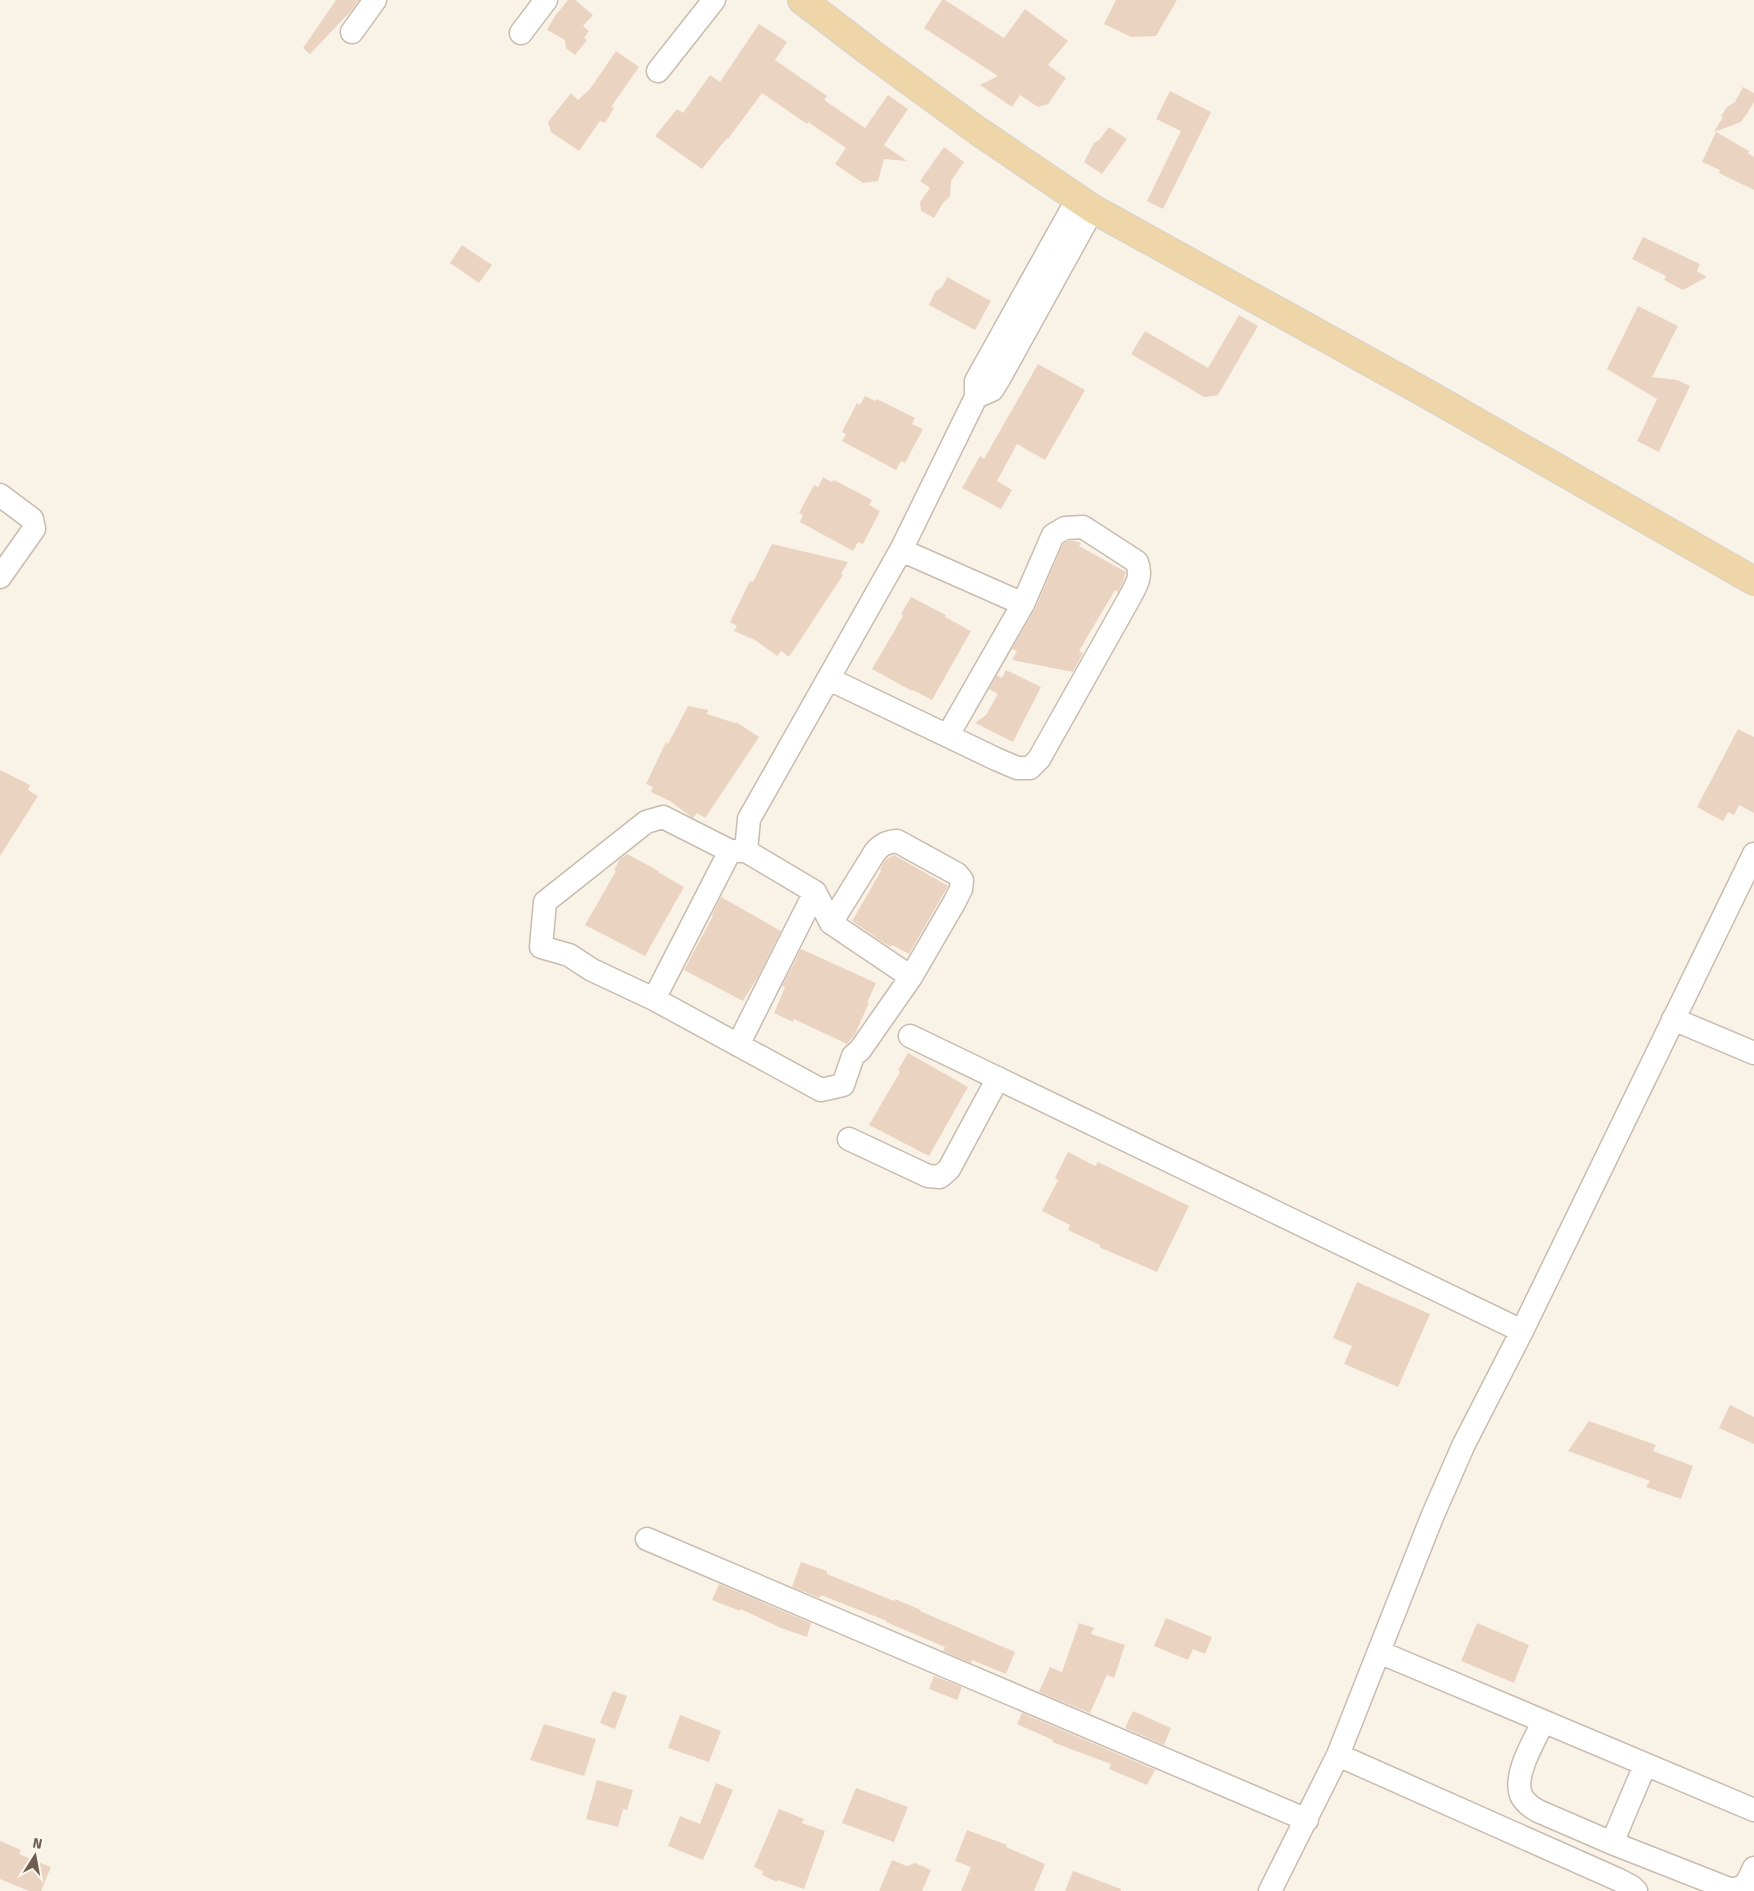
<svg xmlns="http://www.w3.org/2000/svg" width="1754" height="1891" font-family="'Fira Sans',sans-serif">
<rect width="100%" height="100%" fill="#f9f3e7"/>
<path fill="#ebd3c2" d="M336 0H359L351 11 310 54 303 48Z
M568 0H575L593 15 583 26 589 31 584 38 587 40 575 55 566 48 565 40 547 30 555 16Z
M942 0H945L1004 38 1025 9 1068 41 1048 65 1066 78 1048 104 1038 107 1020 95 1012 107 980 85 998 76 924 28Z
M1116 0H1177L1156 36 1131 37 1104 24Z
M759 24 787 42 775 60 827 96 824 100 865 128 888 95 908 109 884 145 907 161 884 159 878 181 863 183 835 164 846 148 808 122 807 124 762 93 728 139 727 138 702 169 655 136 677 109 683 113 710 75 720 82Z
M616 51 639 67 611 107 614 108 605 123 600 121 579 151 551 132 548 122 571 93 578 100 590 89Z
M1743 87 1754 93V102L1748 112 1741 122 1714 132 1723 117 1721 116 1727 107 1735 102Z
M1170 91 1211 112 1163 209 1147 201 1181 131 1156 119Z
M1109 127 1127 139 1102 174 1084 162 1094 143 1099 140Z
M1716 132 1749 151 1748 153 1754 157V190L1719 173 1720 170 1702 162Z
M944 147 964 162 951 181 950 196 943 203 934 218 921 211 920 202 930 188 920 181Z
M1643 237 1700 264 1697 271 1707 277 1683 290 1664 280 1666 276 1632 259Z
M462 245 492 265 479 283 450 263Z
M947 277 991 301 975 330 929 305 935 292 943 286Z
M1638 306 1678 326 1652 377 1677 380 1690 386 1659 452 1637 441 1657 399 1607 369Z
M1239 315 1258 326 1218 395 1204 397 1131 354 1145 331 1208 368Z
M1038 364 1085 390 1045 460 1017 444 997 481 1012 490 1001 509 962 488 980 456 984 459Z
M865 396 875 401 877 399 915 418 912 424 923 429 905 463 901 461 896 470 842 441 846 434 842 432 857 403 860 405Z
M823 477 831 482 834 480 872 500 869 505 880 511 863 544 858 542 853 551 800 522 803 515 799 513 814 485 818 487Z
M1069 541H1075L1081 543 1079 546 1126 572 1123 582 1118 592 1115 590 1079 651 1083 653 1073 672 1012 660 1017 651 1012 649 1035 609 1063 544Z
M772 544 848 562 841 574 843 575 789 657 781 651 777 656 755 640 734 631 737 626 730 622 750 581 753 582Z
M911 597 946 615 945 617 971 631 932 700 913 690 912 691 872 669 903 616 901 614Z
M1006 670 1041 687 1013 742 975 723 986 715 998 694 989 689 997 675 1002 678Z
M688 706 708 710 707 714 735 723 736 722 759 737 705 818 697 813 693 818 690 816 670 801 651 792 653 787 646 784 666 742 668 744Z
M1738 729 1754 737V813L1739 805 1734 815 1728 812 1723 821 1697 807Z
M0 770 30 785 28 790 38 796 0 856Z
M627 854 659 871 658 872 684 887 645 956 585 925 616 871 614 870 620 859Z
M894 855 948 886 909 954 892 945 891 947 884 943 852 921 881 871 880 870 885 860Z
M721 897 781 931 759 975 743 1001 684 970 713 916 712 915Z
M801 949 876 983 867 1003H869L855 1034 847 1044 794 1019 793 1022 774 1013 785 987 782 986Z
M908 1053 968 1087 929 1156 869 1125 900 1072 898 1070Z
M1068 1152 1095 1166 1098 1162 1189 1206 1157 1272 1099 1247 1100 1245 1068 1230 1070 1225 1042 1211 1058 1180 1055 1178Z
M1357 1282 1430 1314 1398 1387 1344 1364 1352 1346 1333 1338Z
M1730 1405 1754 1417V1444L1719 1428Z
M1589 1421 1656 1445 1653 1451 1693 1466 1681 1499 1646 1487 1650 1481 1568 1451Z
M801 1562 827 1571V1574L894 1601 895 1599 921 1610 920 1611 1015 1652 1006 1674 972 1660 971 1663 943 1651 945 1647 886 1622 887 1621 821 1595 820 1598 792 1587Z
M719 1584 811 1623 807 1637 781 1628 741 1609 740 1611 712 1600Z
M1166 1618 1212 1637 1205 1654 1193 1649 1188 1660 1154 1646Z
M1079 1623 1094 1628 1091 1634 1125 1645 1114 1678 1107 1675 1090 1713 1039 1692 1050 1667 1062 1672Z
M1477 1623 1529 1645 1514 1683 1461 1661Z
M934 1676 962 1687 957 1700 929 1689Z
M613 1691 627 1696 615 1729 600 1723Z
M1133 1711 1171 1728 1164 1745 1125 1728Z
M1022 1713 1155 1770 1147 1785 1109 1769 1111 1764 1052 1742 1053 1740 1017 1724Z
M680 1715 721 1731 709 1762 668 1748Z
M544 1724 596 1739 584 1776 530 1760Z
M597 1780 633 1790 627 1810 623 1809 618 1827 586 1819Z
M716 1783 733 1790 703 1860 668 1846 680 1816 700 1824Z
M856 1788 908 1807 894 1842 842 1823Z
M779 1809 804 1819 802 1823 825 1831 804 1889 778 1880 777 1882 762 1875 763 1871 754 1867Z
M967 1830 1007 1845 1006 1847 1045 1864 1034 1891H961L971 1867 955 1861Z
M0 1841 21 1850 19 1854 51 1867 41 1891H29L0 1879Z
M892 1860 907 1866 915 1863 931 1870 922 1891H879Z
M1073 1871 1121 1889V1891H1065Z"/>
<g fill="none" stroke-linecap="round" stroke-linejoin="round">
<defs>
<path id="minor" d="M352 32 375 0
M521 33 546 0
M658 71 714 0
M1078 198 976 381V397L992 390 999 379 1093 209
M0 495 32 519 34 529 0 577
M901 550 1023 604
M829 679 996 759 1017 768H1030L1039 759 1130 597C1137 584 1142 576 1137 562L1083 527 1065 528 1053 535 1023 604 948 735
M746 851 749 819 901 550 976 397
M831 923 875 852C882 844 887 842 897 841L957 874 962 880 961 889 954 903 911 977 860 1050 853 1056 843 1085 821 1090 654 999 592 970 569 955 541 947 545 902 646 822 663 817 730 851H746L815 892 831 923 911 977
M654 999 730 851
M1673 1019 1754 1053
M910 1036 1522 1331
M738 1045 815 892
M849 1139 928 1176 940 1177 949 1169 998 1078
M647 1539 1307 1820
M1379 1652 1754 1810
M1543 1722C1535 1740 1513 1774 1521 1795 1524 1802 1531 1807 1538 1811L1612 1843 1729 1889C1746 1889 1747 1883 1754 1868
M1338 1755 1619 1880 1632 1887 1636 1891
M1612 1843 1645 1765
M1270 1891 1338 1755 1432 1517 1464 1444 1522 1331 1754 854"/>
<path id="major" d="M802 0 871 53 978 131 1093 209 1431 396 1754 581"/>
</defs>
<use href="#minor" stroke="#c9bbae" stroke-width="25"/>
<use href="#major" stroke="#d7d1ce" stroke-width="30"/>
<use href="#minor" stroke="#fff" stroke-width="22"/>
<use href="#major" stroke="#efd6a8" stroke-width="28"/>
</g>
<g transform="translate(35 1856) rotate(11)" stroke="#fcf7ed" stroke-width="4" paint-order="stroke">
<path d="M0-4L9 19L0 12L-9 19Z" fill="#6f5b4f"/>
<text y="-8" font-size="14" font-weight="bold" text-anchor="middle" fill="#6f5b4f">N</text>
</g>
</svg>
